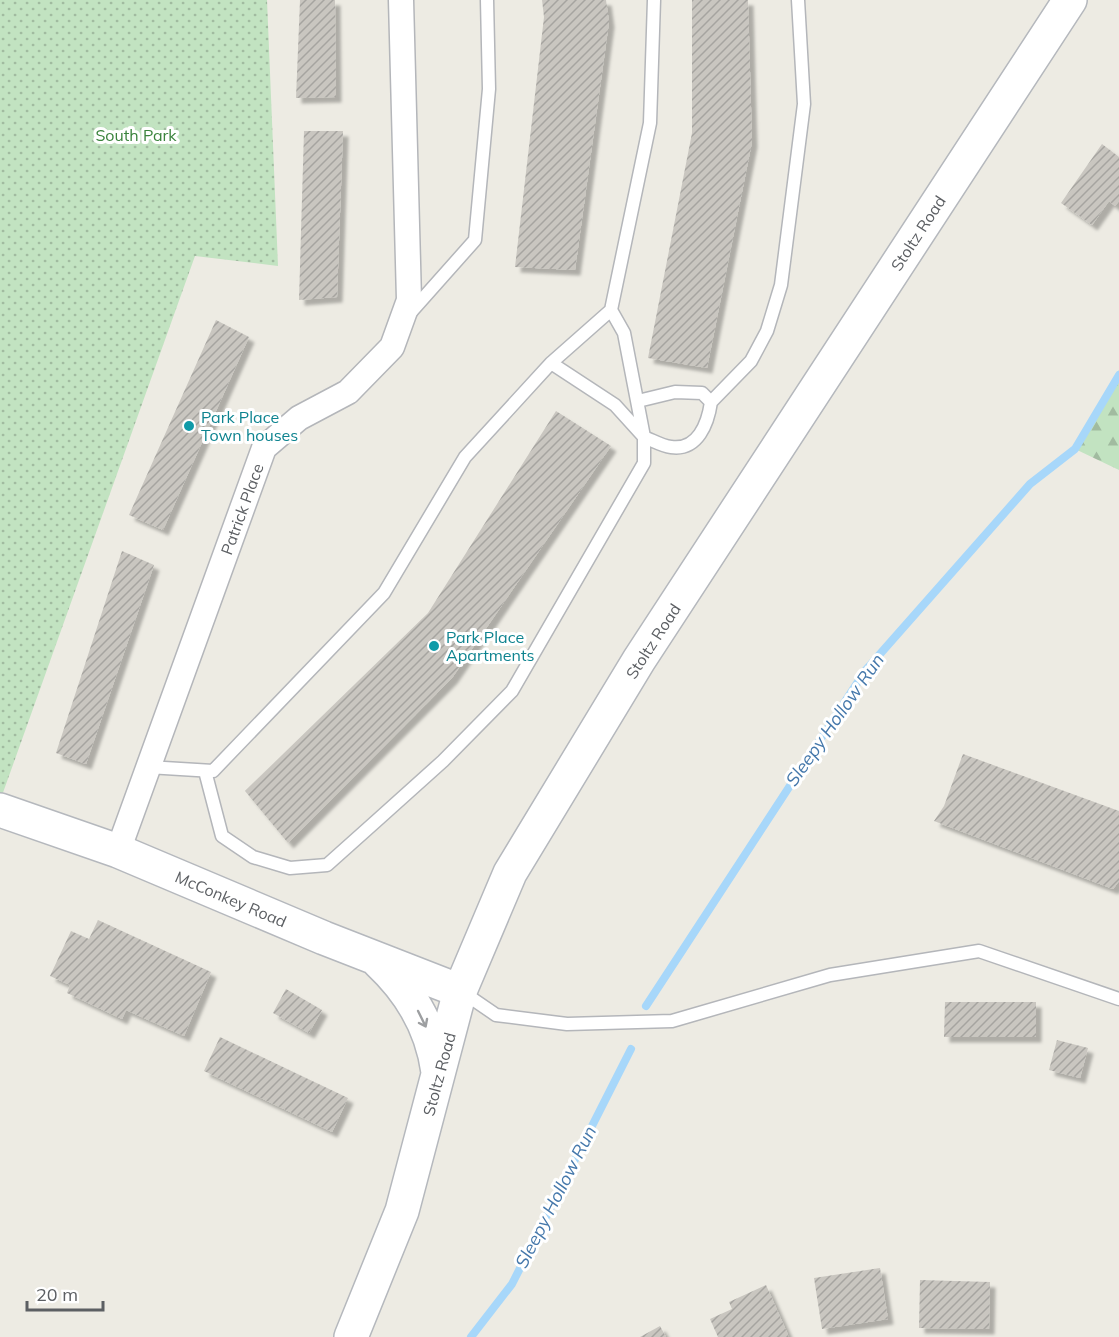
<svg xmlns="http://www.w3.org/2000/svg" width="1119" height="1337" font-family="Mulish,sans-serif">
<defs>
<pattern id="forest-firs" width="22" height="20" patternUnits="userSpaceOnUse" patternTransform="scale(1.5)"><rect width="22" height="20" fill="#c2e3c1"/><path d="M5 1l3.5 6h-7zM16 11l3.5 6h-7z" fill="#a1bba0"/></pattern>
<pattern id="park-dots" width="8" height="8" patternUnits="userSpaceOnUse" patternTransform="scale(1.5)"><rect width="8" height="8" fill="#c2e3c1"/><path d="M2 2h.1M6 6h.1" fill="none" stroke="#a1bba0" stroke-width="1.8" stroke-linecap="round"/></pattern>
<pattern id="building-hatch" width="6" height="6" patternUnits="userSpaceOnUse" patternTransform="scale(1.5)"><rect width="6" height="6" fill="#c9c6c0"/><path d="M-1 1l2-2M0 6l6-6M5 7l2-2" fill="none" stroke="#a6a4a0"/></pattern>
<filter id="shadow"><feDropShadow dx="5.5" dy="5.5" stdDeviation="1.5" flood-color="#0004"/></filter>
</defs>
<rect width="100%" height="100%" fill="#edebe3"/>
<path fill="url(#forest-firs)" d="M1119 370V470L1075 449Z"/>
<path fill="url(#park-dots)" d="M0 0H267L278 266 195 256 0 801Z"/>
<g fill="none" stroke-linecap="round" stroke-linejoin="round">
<path stroke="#a7d7fa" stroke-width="8" d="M646 1006 865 671 1030 484 1075 449 1119 375
M471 1337 512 1284 631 1049"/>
</g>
<path fill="url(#building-hatch)" filter="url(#shadow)" d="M300 0H335L336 97 296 98Z
M542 0H606L609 22 575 270 515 267 544 17Z
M692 0H748L752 142 707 368 648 358 692 133Z
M304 131H343L337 297 299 300Z
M1102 144 1119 157V201L1115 206 1109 201 1092 225 1061 203Z
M216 320 249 337 163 530 129 515Z
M556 411 611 446 452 678 288 843 245 791 428 613Z
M122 551 154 565 86 764 56 753Z
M963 754 1119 811V881L1113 889 934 821 944 806Z
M98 920 211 972 184 1036 126 1010 122 1019 67 993 70 985 50 976 71 931 89 939Z
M286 989 322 1010 309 1033 273 1013Z
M945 1002H1036V1037H944Z
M220 1037 348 1098 332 1132 204 1071Z
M1057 1040 1088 1048 1080 1078 1049 1070Z
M880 1268 888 1319 822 1329 814 1278Z
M920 1280 990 1282 989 1329 919 1328Z
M766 1285 789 1337H718L710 1319 732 1309 729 1302Z
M660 1326 666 1337H640Z"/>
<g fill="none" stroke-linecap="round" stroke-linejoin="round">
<defs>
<path id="lane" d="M611 310 624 333 644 437C652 440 662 446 671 447 698 451 708 423 711 402L702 393 675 392 638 401
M411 312 475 240 489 89 487 0
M711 402 751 361 767 331 781 285 804 104 798 0
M148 767 213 771 384 593 465 457 551 363 611 310 650 123 654 0
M205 771 222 836 253 857 290 868 327 865 374 823 443 761 512 691 644 463V437L615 405 551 363
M461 991 496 1015 567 1024 672 1021 830 975 979 951 1119 999"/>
<path id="street" d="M118 851 264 448 299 418 348 392 392 347 409 300 401 0"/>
<path id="secondary" d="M0 810 118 851 324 938 460 991
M379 962C411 992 432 1028 438 1072
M351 1337 402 1211 460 991 510 873 639 660 1070 0"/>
</defs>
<use href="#lane" stroke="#b4b6ba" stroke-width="15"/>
<use href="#street" stroke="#b4b6ba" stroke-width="27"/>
<use href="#secondary" stroke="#b5b8bd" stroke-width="36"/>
<use href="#lane" stroke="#fff" stroke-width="12"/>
<use href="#street" stroke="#fff" stroke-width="24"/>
<use href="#secondary" stroke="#fff" stroke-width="33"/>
</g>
<defs><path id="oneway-shaft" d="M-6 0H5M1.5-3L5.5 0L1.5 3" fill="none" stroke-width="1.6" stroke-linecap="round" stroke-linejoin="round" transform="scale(1.5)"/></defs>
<use stroke="#9d9fa1" href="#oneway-shaft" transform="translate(422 1019) rotate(64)"/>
<g fill="#0f9aa8" stroke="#fff" stroke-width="2">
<circle cx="189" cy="426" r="6"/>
<circle cx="434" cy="646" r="6"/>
</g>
<g text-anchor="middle" stroke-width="6" stroke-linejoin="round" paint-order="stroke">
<g font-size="16" fill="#3a833c" stroke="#fff">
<text x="136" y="141">South Park</text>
</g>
<g font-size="16" fill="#5c5f63" stroke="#fff">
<text transform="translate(918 233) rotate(-57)" y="6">Stoltz Road</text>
<text transform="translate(242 509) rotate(-70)" y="6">Patrick Place</text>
<text transform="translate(653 641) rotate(-57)" y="6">Stoltz Road</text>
<text transform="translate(231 899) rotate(23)" y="6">McConkey Road</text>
<text transform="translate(439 1074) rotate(-75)" y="6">Stoltz Road</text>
</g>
<g font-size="16" fill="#0d838f" stroke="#fff" text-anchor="start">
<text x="201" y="423">Park Place<tspan x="201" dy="18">Town houses</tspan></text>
<text x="446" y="643">Park Place<tspan x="446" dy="18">Apartments</tspan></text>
</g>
<g font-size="18" font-style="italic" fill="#4578ab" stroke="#fff">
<text transform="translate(835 720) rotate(-55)" y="6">Sleepy Hollow Run</text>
<text transform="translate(556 1197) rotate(-63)" y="6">Sleepy Hollow Run</text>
</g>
</g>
<path d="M27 1301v9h76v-9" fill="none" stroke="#5c5f63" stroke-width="3"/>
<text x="36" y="1301" font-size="18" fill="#5c5f63" stroke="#ffffff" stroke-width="4.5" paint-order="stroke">20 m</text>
</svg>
